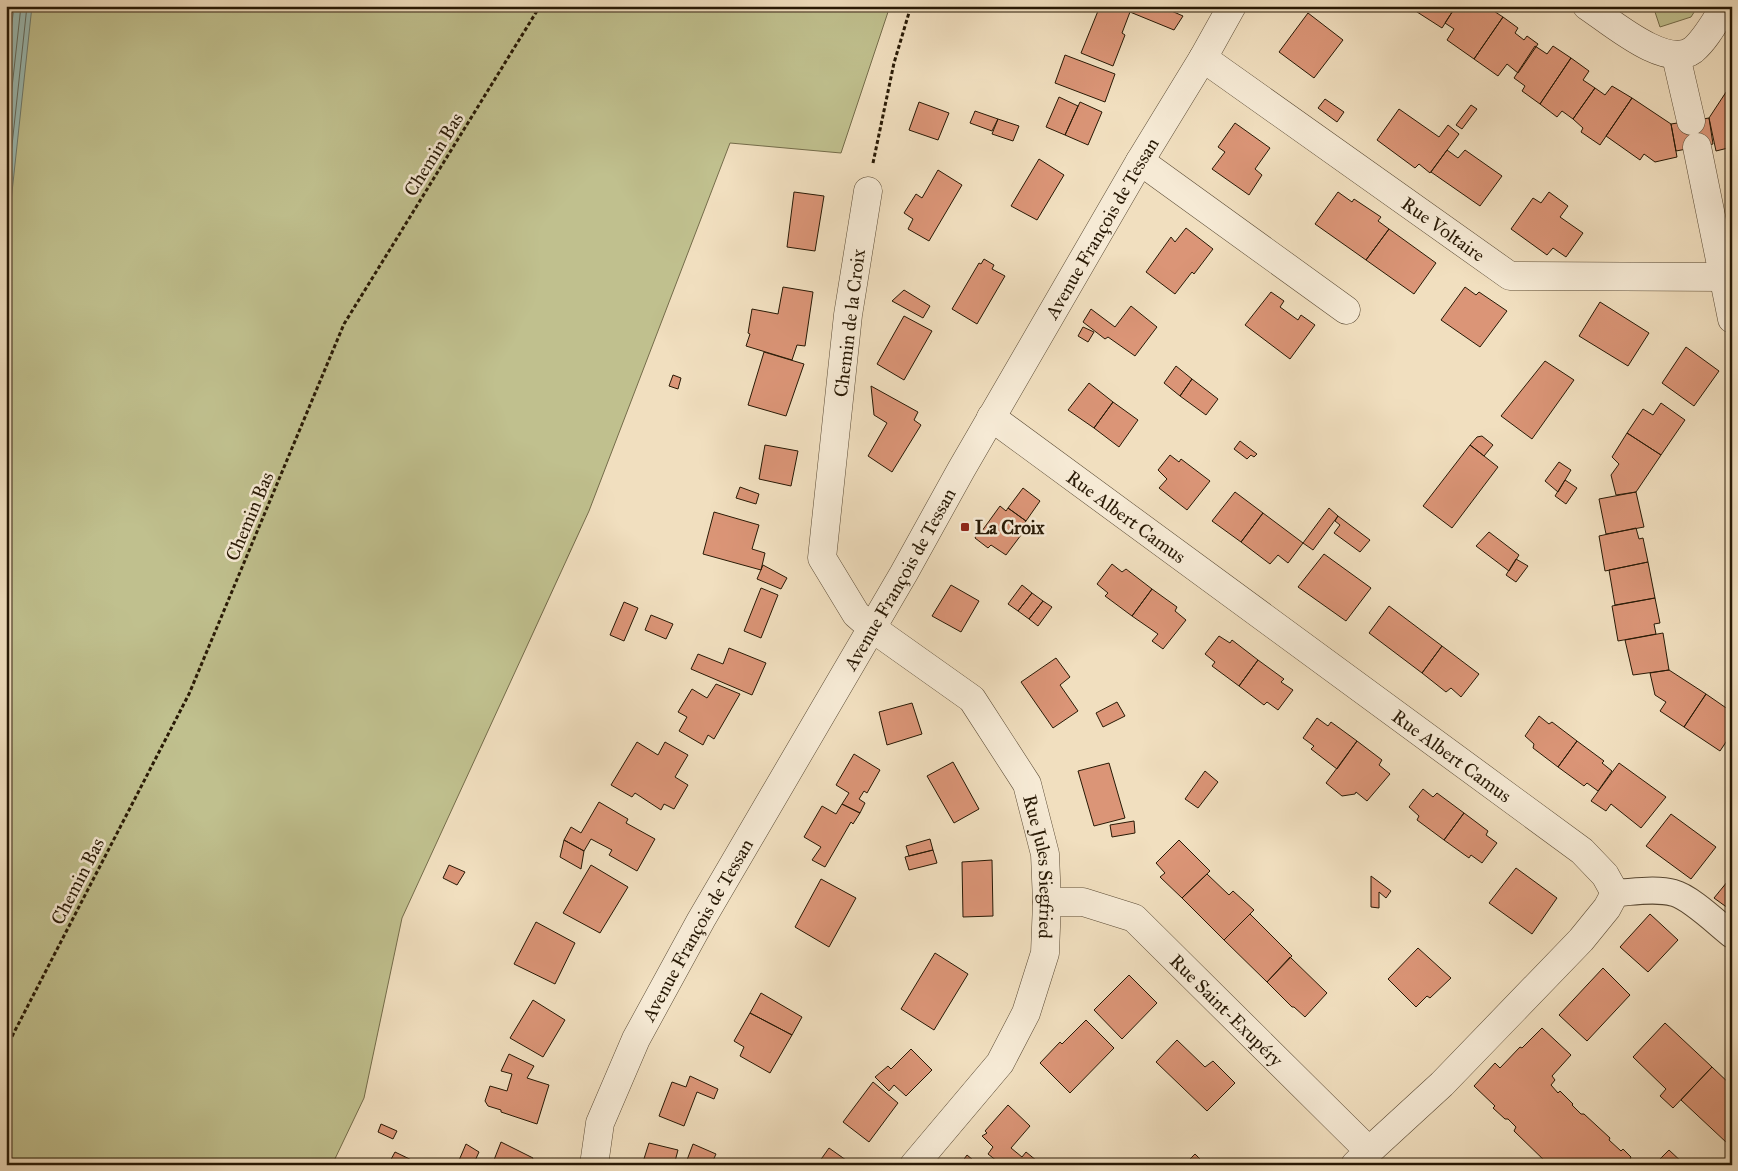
<svg xmlns="http://www.w3.org/2000/svg" width="1738" height="1171" font-family="'IM FELL Great Primer',serif">
<rect width="100%" height="100%" fill="#f1dfbf"/>
<filter id="stains"><feTurbulence type="fractalNoise" baseFrequency=".004" numOctaves="4"/><feColorMatrix values="0 0 0 0 .2 0 0 0 0 .09 0 0 0 0 .02 0 0 0 .5 -.17"/></filter>
<radialGradient id="worn" r=".72"><stop offset=".6" stop-color="#630" stop-opacity="0"/><stop offset="1" stop-color="#630" stop-opacity=".3"/></radialGradient>
<path fill="#c0c08e" stroke="#746c4a" d="M6 6H890L841 153 730 143 589 511 402 918 364 1098 332 1165H6Z
M1653 6H1698L1691 17 1660 27Z"/>
<path fill="#9bbcb5" stroke="#6d7b6f" d="M6 6H32L6 248Z"/>
<g fill="none" stroke-linecap="round" stroke-linejoin="round">
<path stroke="#626a5d" stroke-width="1" d="M6 72 14 6
M6 142 21 6
M6 201 27 6"/>
</g>
<path fill="#db9577" stroke="#281905" d="M1100 6H1116L1130 12 1122 33 1125 35 1113 66 1081 53Z
M1133 6H1160L1183 16 1174 30 1130 12Z
M1417 6H1456L1442 28 1414 10Z
M1456 6H1486L1503 17 1474 59 1447 40 1454 29 1445 23Z
M1308 13 1343 40 1314 78 1279 52Z
M1503 17 1518 28 1515 33 1524 40 1527 36 1538 44 1518 73 1507 64 1498 76 1474 59Z
M1535 46 1547 54 1553 46 1571 58 1540 104 1522 91 1525 86 1514 78Z
M1065 55 1115 74 1105 102 1055 83Z
M1571 58 1589 71 1583 80 1595 88 1573 119 1562 111 1557 117 1540 104Z
M1732 83V147L1716 151 1709 118Z
M1612 86 1632 98 1600 145 1581 132 1583 128 1573 119 1595 88 1605 95Z
M1059 97 1078 106 1065 135 1046 127Z
M1632 98 1671 124 1677 157 1655 162 1644 154 1640 160 1606 136Z
M1325 99 1344 112 1337 122 1318 108Z
M919 102 949 113 938 140 909 130Z
M1080 102 1102 112 1088 145 1065 135Z
M1471 105 1477 109 1462 129 1456 125Z
M1399 109 1439 137 1448 125 1459 134 1430 173 1419 164 1415 168 1377 140Z
M975 111 998 119 992 131 970 123Z
M1709 118 1713 144 1676 151 1671 124Z
M998 119 1019 126 1013 141 992 134Z
M1235 123 1270 148 1255 169 1262 175 1249 195 1212 169 1225 152 1218 147Z
M1447 150 1458 158 1465 150 1502 176 1480 206 1431 172Z
M1039 159 1064 175 1037 220 1011 206Z
M938 170 962 185 929 241 908 229 913 219 904 213 916 194 922 198Z
M794 192 824 196 815 251 787 247Z
M1338 192 1352 202 1354 199 1381 217 1378 221 1389 229 1366 260 1315 224Z
M1549 192 1568 206 1560 217 1583 233 1566 257 1553 248 1547 255 1511 229 1533 198 1541 203Z
M1186 228 1213 249 1194 274 1192 272 1175 294 1146 272 1171 237 1175 242Z
M1389 229 1436 263 1414 294 1366 260Z
M984 259 994 265 992 269 1005 276 977 324 952 309 979 263 981 264Z
M783 287 813 292 805 346 797 345 792 360 746 346 750 334 748 333 752 309 778 314Z
M1465 287 1476 295 1479 292 1507 311 1480 347 1441 320Z
M904 290 930 306 923 318 892 301Z
M1271 292 1284 301 1280 307 1298 320 1301 315 1315 325 1290 359 1245 325Z
M1600 302 1649 333 1628 366 1579 336Z
M1131 306 1157 327 1135 356 1108 337 1105 339 1083 322 1091 309 1115 327Z
M904 316 932 331 904 380 877 364Z
M1083 327 1094 332 1088 342 1078 336Z
M1686 347 1719 371 1694 406 1662 383Z
M764 352 804 364 786 416 748 405Z
M1545 361 1574 380 1532 439 1501 416Z
M1176 366 1192 379 1180 396 1164 383Z
M673 375 681 378 678 389 669 386Z
M1192 379 1218 399 1206 415 1180 396Z
M1089 383 1113 402 1094 428 1068 410Z
M871 386 918 412 914 420 921 425 892 472 868 456 887 423 874 415Z
M1113 402 1138 420 1119 447 1094 428Z
M1661 403 1685 420 1661 455 1627 433 1643 409 1653 415Z
M1627 433 1661 455 1636 492 1616 495 1611 475 1619 464 1612 457Z
M1482 436 1493 445 1484 456 1470 445 1477 437Z
M1240 441 1257 454 1254 457 1251 455 1247 459 1234 449Z
M765 445 798 451 791 486 759 479Z
M1470 445 1498 467 1452 528 1423 506Z
M1170 455 1179 462 1181 459 1210 481 1187 510 1159 488 1167 479 1158 470Z
M1559 462 1571 470 1558 492 1545 481Z
M1565 480 1577 488 1566 504 1555 496Z
M740 487 759 494 756 504 736 498Z
M1023 488 1040 501 1026 521 1008 508Z
M1235 492 1263 513 1241 542 1212 521Z
M1636 492 1644 527 1606 534 1599 499Z
M1000 506 1006 511 1008 508 1026 521 1024 524 1027 527 1006 555 991 545 988 548 975 538 977 534 979 535Z
M1329 508 1338 516 1313 550 1303 543Z
M714 512 759 525 752 549 765 553 761 570 703 554Z
M1263 513 1303 543 1288 563 1278 555 1270 564 1241 542Z
M1338 516 1370 540 1360 552 1334 533 1340 525 1335 521Z
M1636 528 1639 539 1643 538 1648 562 1605 571 1599 536Z
M1489 532 1519 555 1509 571 1476 546Z
M1324 554 1371 588 1346 621 1298 587Z
M1516 559 1528 566 1516 582 1506 575Z
M1648 562 1655 598 1615 605 1609 570Z
M1112 564 1122 572 1126 569 1152 589 1132 616 1105 596 1108 593 1097 584Z
M763 565 787 578 781 589 757 579Z
M951 585 979 601 961 632 932 616Z
M1022 585 1032 593 1018 611 1008 604Z
M761 588 778 595 761 638 744 631Z
M1152 589 1177 607 1175 611 1186 620 1163 649 1152 641 1158 634 1132 616Z
M1032 593 1043 601 1029 619 1018 611Z
M1655 598 1660 623 1654 624 1656 634 1618 641 1612 606Z
M1043 601 1052 607 1038 626 1029 619Z
M624 602 638 608 624 641 610 635Z
M1389 606 1442 646 1422 673 1369 633Z
M651 615 673 624 666 639 645 630Z
M1663 633 1669 670 1633 675 1625 640Z
M1219 636 1230 643 1232 640 1258 660 1239 686 1212 666 1215 662 1205 654Z
M1442 646 1479 674 1461 697 1451 688 1446 692 1422 673Z
M729 648 766 663 752 695 691 669 698 654 723 664Z
M1056 658 1070 677 1060 685 1078 711 1053 728 1021 682Z
M1258 660 1284 679 1281 682 1293 690 1278 710 1267 702 1264 705 1239 686Z
M1669 670 1706 694 1684 727 1660 711 1666 702 1655 695 1650 673Z
M716 684 740 694 714 739 708 735 703 745 679 731 687 717 678 712 692 689 707 698Z
M1706 694 1732 712V733L1720 751 1684 727Z
M1117 702 1125 716 1103 727 1096 713Z
M912 703 922 734 887 745 879 712Z
M1539 716 1549 724 1552 722 1577 741 1558 767 1533 748 1534 744 1525 736Z
M1317 718 1328 726 1331 722 1357 741 1337 769 1311 749 1314 746 1303 738Z
M1357 741 1382 760 1379 765 1390 774 1367 801 1356 792 1355 794 1342 796 1326 783Z
M1577 741 1604 761 1602 763 1612 771 1598 791 1587 783 1584 786 1558 767Z
M637 742 658 755 665 742 688 755 675 777 688 785 674 809 664 804 661 810 635 793 632 797 611 785Z
M854 754 880 770 867 793 864 791 859 799 865 803 860 813 842 804 849 793 836 785Z
M953 762 979 809 954 823 927 776Z
M1109 763 1125 818 1094 826 1078 771Z
M1619 763 1666 797 1641 828 1611 804 1606 811 1591 801Z
M1205 771 1218 782 1198 808 1185 799Z
M1423 789 1433 797 1437 793 1464 813 1444 840 1417 820 1419 816 1409 807Z
M599 802 628 819 626 823 655 839 637 871 609 855 612 850 591 839 584 851 564 840 571 827 581 833Z
M842 804 860 813 853 824 851 822 825 867 812 860 821 847 804 837 822 806 836 814Z
M1464 813 1488 831 1486 835 1497 843 1482 863 1471 855 1469 858 1444 840Z
M1671 814 1716 847 1691 879 1646 846Z
M1134 821 1135 833 1112 837 1110 825Z
M930 839 933 850 909 856 906 846Z
M564 840 584 851 581 869 560 857Z
M1179 840 1210 871 1182 898 1160 877 1165 873 1156 863Z
M933 850 937 863 909 870 905 857Z
M992 860 993 916 963 917 962 862Z
M449 865 465 872 457 885 443 878Z
M591 865 628 887 600 933 563 913Z
M1516 868 1557 898 1532 934 1489 903Z
M1207 874 1229 895 1233 891 1254 910 1224 940 1182 898Z
M1371 876 1391 891 1386 898 1379 892V908L1371 907Z
M1732 876V911L1714 898Z
M821 879 856 898 829 947 795 927Z
M1250 914 1292 956 1267 982 1224 940Z
M1650 914 1678 940 1648 972 1620 947Z
M536 922 575 943 555 984 514 964Z
M1418 948 1451 978 1430 998 1427 996 1416 1007 1388 979Z
M935 953 968 974 934 1030 901 1009Z
M1290 957 1327 993 1305 1017 1294 1007H1292L1267 982Z
M1603 968 1630 995 1587 1041 1559 1015Z
M1129 975 1157 1003 1122 1039 1094 1010Z
M761 993 802 1017 792 1035 750 1013Z
M533 1000 565 1020 543 1057 510 1038Z
M750 1013 792 1035 770 1073 740 1056 744 1047 734 1041Z
M1086 1020 1114 1048 1070 1093 1040 1063 1060 1042 1062 1044Z
M1665 1023 1712 1067 1673 1108 1660 1096 1666 1089 1633 1057Z
M1542 1028 1571 1055 1552 1076 1555 1080 1551 1085 1558 1093 1560 1091 1573 1104 1572 1105 1581 1114H1584L1610 1138 1609 1140 1621 1151 1623 1149 1631 1157 1630 1159 1634 1165H1549L1514 1131 1516 1127 1508 1119H1505L1493 1108 1495 1106 1474 1086 1495 1063 1500 1068 1520 1047 1522 1048Z
M1177 1040 1205 1067 1213 1061 1235 1083 1207 1111 1156 1062Z
M911 1049 932 1070 906 1096 894 1085 889 1091 875 1077 888 1066 891 1069Z
M509 1054 534 1066 527 1078 549 1085 537 1124 501 1112V1110L488 1106 485 1101 490 1086 507 1091 512 1074 501 1071Z
M1712 1067 1732 1086V1138L1727 1143 1681 1100Z
M690 1076 718 1089 714 1099 697 1092 684 1126 659 1116 672 1082 686 1087Z
M873 1082 898 1103 869 1142 843 1122Z
M1008 1105 1030 1126 1011 1148 1022 1157 1026 1152 1042 1165H1002L988 1154 993 1147 982 1136 987 1133 985 1131Z
M381 1124 397 1131 393 1139 378 1132Z
M501 1142 533 1158 530 1165H492Z
M649 1143 678 1150 674 1165H642Z
M466 1144 479 1152 473 1165H457Z
M693 1144 716 1154 711 1165H701L687 1160Z
M829 1148 853 1165H817Z
M1669 1150 1685 1165H1654Z
M395 1152 422 1165H388Z
M1195 1154 1206 1165H1184Z
M967 1155 979 1165H957L960 1160 962 1162Z"/>
<g fill="none" stroke-linecap="round" stroke-linejoin="round">
<defs>
<path id="pedestrian" d="M1615 893C1634 892 1656 888 1674 893 1690 897 1718 924 1732 935"/>
<g id="minor">
<path d="M1587 6C1610 21 1666 70 1693 50 1706 39 1716 20 1725 6"/>
<path d="M1676 56 1691 121"/>
<path id="s1" d="M1203 58 1510 276 1724 277"/>
<path d="M1697 147 1732 319"/>
<path d="M1140 161 1346 310"/>
<path id="s2" d="M868 191 848 315 822 558 856 614 872 628 972 699 1027 784 1045 854 1047 902 1045 953 1026 1013 1000 1063 914 1165"/>
<path id="s3" d="M991 417 1582 851 1605 875 1615 893 1607 908 1581 940 1442 1084 1369 1151"/>
<path id="s4" d="M1047 902H1083L1134 918 1369 1151 1355 1165"/>
</g>
<g id="tertiary">
<path id="s5" d="M594 1165 600 1123 636 1039 701 920 904 573 961 470 1140 161 1203 58 1232 6"/>
</g>
</defs>
<use href="#pedestrian" stroke="#5a4a34" stroke-width="28"/>
<use href="#minor" stroke="#5a4a34" stroke-width="29"/>
<use href="#tertiary" stroke="#5a4a34" stroke-width="29"/>
<path stroke="#281905" stroke-width="3" stroke-dasharray="4 2.5" stroke-linecap="butt" d="M873 163 894 63 911 6
M6 1048 189 694 344 324 540 6"/>
<use href="#pedestrian" stroke="#f6ead5" stroke-width="26"/>
<use href="#minor" stroke="#f6ead5" stroke-width="28"/>
<use href="#tertiary" stroke="#f6ead5" stroke-width="28"/>
</g>
<rect fill="#8f2418" stroke="#f6ead5" stroke-width="2" x="960" y="522" width="10" height="10" rx="2.5"/>
<g text-anchor="middle" stroke-width="5" stroke-linejoin="round" paint-order="stroke">
<g font-size="19" fill="#281905" stroke="#f6ead5">
<text transform="translate(433 154) rotate(-58)" y="7">Chemin Bas</text>
<text dy="7" stroke="none"><textPath href="#s5" startOffset="1069">Avenue François de Tessan</textPath></text>
<text dy="7" stroke="none"><textPath href="#s1" startOffset="295">Rue Voltaire</textPath></text>
<text transform="translate(849 323) rotate(-83)" y="7">Chemin de la Croix</text>
<text transform="translate(249 516) rotate(-67)" y="7">Chemin Bas</text>
<text dy="7" stroke="none"><textPath href="#s3" startOffset="168">Rue Albert Camus</textPath></text>
<text dy="7" stroke="none"><textPath href="#s5" startOffset="664">Avenue François de Tessan</textPath></text>
<text dy="7" stroke="none"><textPath href="#s3" startOffset="572">Rue Albert Camus</textPath></text>
<text dy="7" stroke="none"><textPath href="#s2" startOffset="765">Rue Jules Siegfried</textPath></text>
<text transform="translate(77 881) rotate(-63)" y="7">Chemin Bas</text>
<text dy="7" stroke="none"><textPath href="#s5" startOffset="259">Avenue François de Tessan</textPath></text>
<text dy="7" stroke="none"><textPath href="#s4" startOffset="220">Rue Saint-Exupéry</textPath></text>
</g>
<g font-size="19" font-weight="bold" fill="#281905" stroke="#f6ead5" text-anchor="start">
<text x="975" y="534">La Croix</text>
</g>
</g>
<rect width="1738" height="1171" fill="none" stroke="#f1dfbf" stroke-width="25"/>
<rect x="8" y="8" width="1723" height="1156" fill="none" stroke="#281905" stroke-width="2.5"/>
<rect x="12" y="12" width="1713" height="1146" fill="none" stroke="#281905"/>
<rect width="100%" height="100%" filter="url(#stains)"/>
<rect width="100%" height="100%" fill="url(#worn)"/>
</svg>
